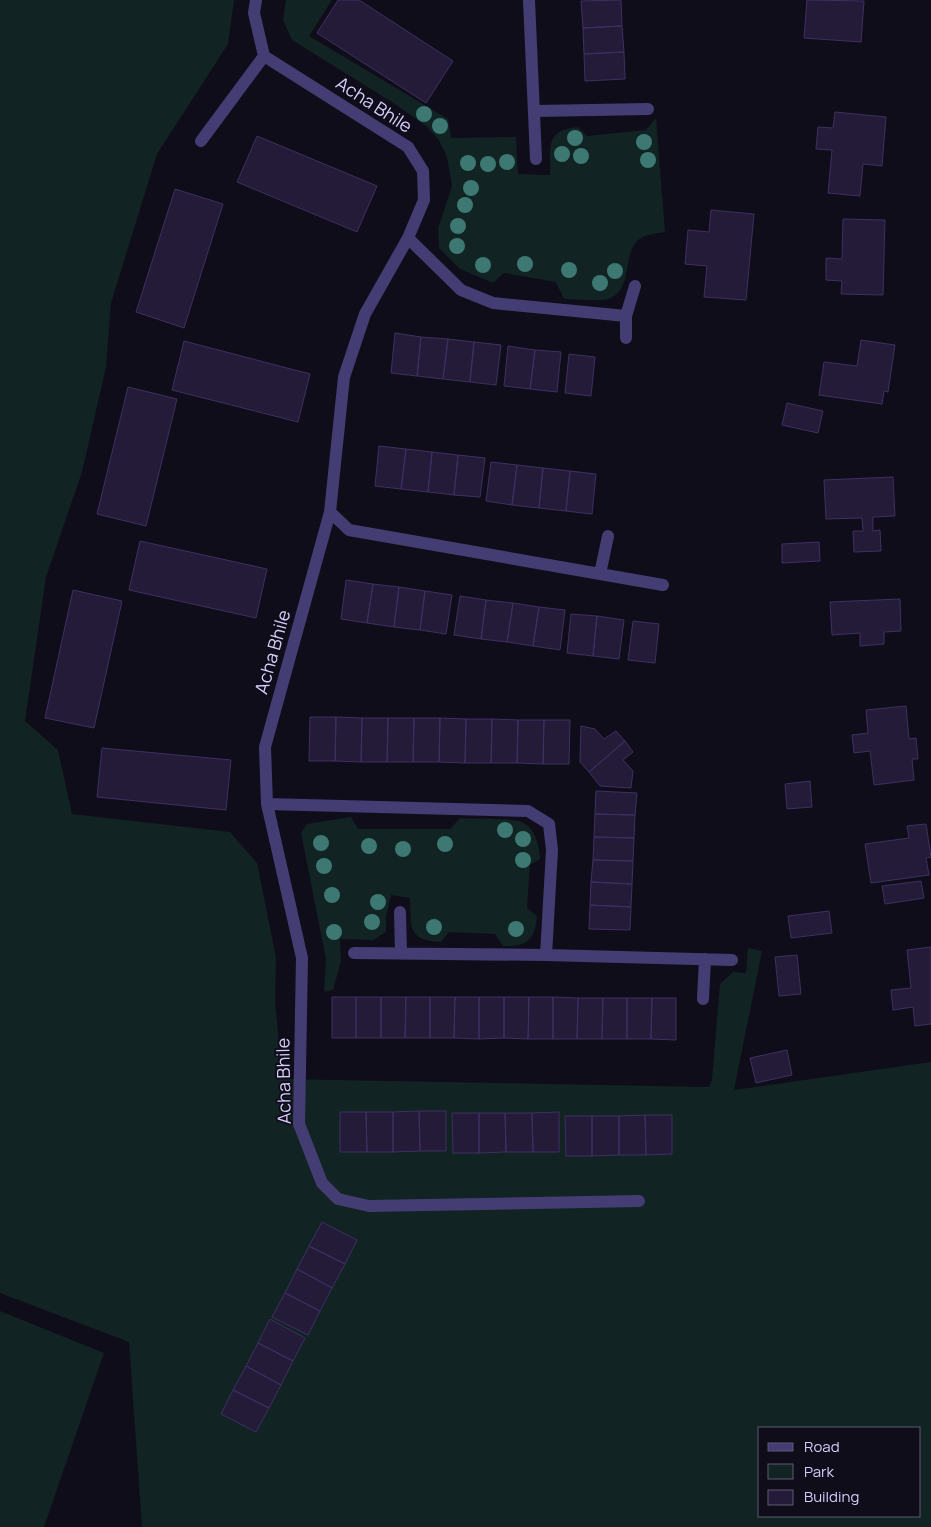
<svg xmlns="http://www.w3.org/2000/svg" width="931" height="1527" font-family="Manrope,sans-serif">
<rect width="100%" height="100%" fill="#100d1a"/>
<path fill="#112323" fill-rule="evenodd" d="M0 0H234L228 44 157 154 111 303 106 367 82 472 46 577 25 721 58 750 72 814 230 832 257 863 276 958 275 1003 283 1079 709 1087 712 1080 720 984 733 972 746 973 748 948 762 951 734 1090 931 1062V1527H142L129 1342 0 1293ZM760 1428H920V1516H760Z
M286 0H332L309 36 448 119 451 138 516 137 518 174 550 175C551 148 544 130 578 127L587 136 646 130 656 118 665 232C658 233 651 234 645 236 618 246 637 292 607 299 594 302 577 299 564 299L556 282 504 273 493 283 460 269 439 248 438 229 452 186 447 157 439 140 426 126 395 104 292 40 283 20Z
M351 817 358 829H450L460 818C472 819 513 818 522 822 536 829 539 845 540 859L530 865 527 908 537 916C535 940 527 947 503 946L495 934 449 932 441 942C407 941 411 926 410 898L391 895 386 917V932L373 940 340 939 341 961 333 990 324 992 326 959 301 833 307 824Z
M0 1311 104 1353 44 1527H0Z"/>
<path fill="#241b39" stroke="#3e3062" d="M338 0H359L453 61 426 103 317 33Z
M621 0 622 26 583 28 581 1Z
M807 0 864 1 861 42 804 38Z
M622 26 624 52 584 54 583 28Z
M624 52 625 79 585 81 584 54Z
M835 112 886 117 882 166 863 164 860 196 828 193 832 150 816 149 818 127 833 128Z
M257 136 377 186 357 232 237 182Z
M175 189 223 204 184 328 136 312Z
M711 210 754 214 746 300 704 297 707 266 685 264 688 230 709 232Z
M843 219 885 220 883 295 841 294 842 281 826 280V258L842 259Z
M395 333 421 337 417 376 391 373Z
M421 337 448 339 443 379 417 376Z
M448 339 474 342 470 382 443 379Z
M861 340 895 345 888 392 884 391 882 404 819 395 824 362 857 366Z
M184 341 310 374 298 422 172 390Z
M474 342 501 345 496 385 470 382Z
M508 346 535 350 530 389 504 386Z
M535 350 561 352 557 392 530 389Z
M569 354 595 357 591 396 565 393Z
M128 387 177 399 146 526 97 514Z
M787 403 823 411 818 433 782 425Z
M379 446 406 449 401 489 375 486Z
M406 449 432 452 428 492 401 489Z
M432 452 458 455 454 495 428 492Z
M458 455 485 458 480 497 454 495Z
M491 462 517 465 512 505 486 501Z
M517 465 543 468 539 508 512 505Z
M543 468 570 471 566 511 539 508Z
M570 471 596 474 592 514 566 511Z
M893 477 895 516 873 517V531L880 530 881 551 854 552 853 531H863L862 518 826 519 824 480Z
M140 541 267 569 256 618 129 590Z
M819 542 820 561 782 563V544Z
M346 580 373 584 367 623 341 619Z
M373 584 399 587 394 627 367 623Z
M399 587 425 591 420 630 394 627Z
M73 590 122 601 94 728 45 718Z
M425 591 452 595 446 634 420 630Z
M460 596 486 600 481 639 454 635Z
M900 599 901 631 884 632V644L860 646V633L832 635 830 602Z
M486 600 513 603 507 642 481 639Z
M513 603 539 607 533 646 507 642Z
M539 607 565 610 560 650 533 646Z
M571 614 597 616 593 656 567 653Z
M597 616 624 620 619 659 593 656Z
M633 621 659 624 655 663 628 660Z
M906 706 909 739 916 738 918 759H912L914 780 874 785 870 751 854 753 852 735 868 733 866 710Z
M310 717H336L335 761H309Z
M336 717 362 718 361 762 335 761Z
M362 718H388L387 762H361Z
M388 718H414L413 762H387Z
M414 718H440L439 762H413Z
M440 718 466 719 465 763 439 762Z
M466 719H492L491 763H465Z
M492 719 518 720 517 763H491Z
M518 720H544L543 764 517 763Z
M544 720H570L569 764H543Z
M581 726 595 729 604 739 616 731 625 741 589 772 580 762Z
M625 741 633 752 623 760 633 771 631 788 600 786 589 772Z
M102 748 231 760 226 810 97 797Z
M810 781 812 807 787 809 785 784Z
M596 791 637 793 635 815 595 814Z
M595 814 635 815 634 838 594 837Z
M926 824 931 857 926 858 929 875 871 883 865 844 909 838 907 826Z
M594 837 634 838 633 861 593 860Z
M593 860 633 861 632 884 591 882Z
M921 881 924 898 885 904 882 886Z
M591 882 632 884 631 907 590 905Z
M590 905 631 907 630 930 589 929Z
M829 911 832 933 791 938 788 916Z
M931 947V1024L915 1026 913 1007 893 1010 891 990 911 988 907 950Z
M797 955 801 994 779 996 775 957Z
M332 997H356V1038H332Z
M356 997H381V1038H356Z
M381 997H406L405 1038H381Z
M406 997H430V1038H405Z
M430 997H455L454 1038H430Z
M455 997H479V1039L454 1038Z
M479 997H504V1038L479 1039Z
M504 997H529L528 1039 504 1038Z
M529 997H553V1039H528Z
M553 997 578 998 577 1039H553Z
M578 998H603L602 1039H577Z
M603 998H627V1039H602Z
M627 998H652L651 1039H627Z
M652 998H676V1040L651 1039Z
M787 1050 792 1075 756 1083 750 1058Z
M419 1111H446V1151H420Z
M419 1111 420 1151 393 1152V1112Z
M340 1112H366L367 1152H340Z
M366 1112H393V1152H367Z
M559 1112V1152H533L532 1113Z
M452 1113H479V1153H453Z
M479 1113H505L506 1152 479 1153Z
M505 1113H532L533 1152H506Z
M645 1115H672V1154L646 1155Z
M645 1115 646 1155H619V1116Z
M565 1116H592V1156H566Z
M592 1116H619V1155L592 1156Z
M322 1222 357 1240 345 1264 309 1246Z
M309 1246 345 1264 332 1288 297 1269Z
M297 1269 332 1288 320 1311 285 1293Z
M285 1293 320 1311 308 1335 272 1317Z
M270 1319 305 1338 293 1361 258 1343Z
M258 1343 293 1361 281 1385 246 1366Z
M246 1366 281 1385 269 1408 233 1390Z
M233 1390 269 1408 256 1432 221 1414Z"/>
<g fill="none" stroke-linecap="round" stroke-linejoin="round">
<path stroke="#443d74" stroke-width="12" d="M256 0 254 13 264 56 408 147 423 171 424 200 408 238 365 314 344 377 330 512 265 747 267 804 528 811 549 824 552 850 546 955 732 960
M529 0 536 159
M536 111 648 109
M201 141 264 56
M408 238 461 290 493 303 626 316
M626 338V316L635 286
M330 512 349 530 663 585
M600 574 608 536
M267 804 302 958 299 1124 322 1183 338 1199 369 1206 639 1201
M400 912 401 954
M354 953 546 955
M703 999 705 959"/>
</g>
<g fill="#3d7873">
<circle cx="424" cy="114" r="8"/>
<circle cx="440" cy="126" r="8"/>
<circle cx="575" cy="138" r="8"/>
<circle cx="644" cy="142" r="8"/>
<circle cx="562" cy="154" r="8"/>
<circle cx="581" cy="156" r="8"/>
<circle cx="648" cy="160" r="8"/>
<circle cx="507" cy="162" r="8"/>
<circle cx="468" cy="163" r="8"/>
<circle cx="488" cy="164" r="8"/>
<circle cx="471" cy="188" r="8"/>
<circle cx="465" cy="205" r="8"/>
<circle cx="458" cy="226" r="8"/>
<circle cx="457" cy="246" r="8"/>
<circle cx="525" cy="264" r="8"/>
<circle cx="483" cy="265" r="8"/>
<circle cx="569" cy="270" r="8"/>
<circle cx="615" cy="271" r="8"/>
<circle cx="600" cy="283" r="8"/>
<circle cx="505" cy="830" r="8"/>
<circle cx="523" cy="839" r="8"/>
<circle cx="321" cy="843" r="8"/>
<circle cx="445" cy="844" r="8"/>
<circle cx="369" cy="846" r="8"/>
<circle cx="403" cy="849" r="8"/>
<circle cx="523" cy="860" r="8"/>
<circle cx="324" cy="866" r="8"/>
<circle cx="332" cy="895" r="8"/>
<circle cx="378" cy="902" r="8"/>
<circle cx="372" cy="922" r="8"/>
<circle cx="434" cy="927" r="8"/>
<circle cx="516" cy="929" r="8"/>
<circle cx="334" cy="932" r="8"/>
</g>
<g text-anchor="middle" stroke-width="4" stroke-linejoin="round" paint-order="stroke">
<g font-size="18" fill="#d5ccf9" stroke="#100d1a">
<text transform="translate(374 105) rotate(33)" y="6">Acha Bhile</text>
<text transform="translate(273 652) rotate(-74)" y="6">Acha Bhile</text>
<text transform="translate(284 1081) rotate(-91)" y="6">Acha Bhile</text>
</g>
</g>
<rect x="758" y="1427" width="162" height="90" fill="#100d1a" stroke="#5f5973"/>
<rect x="768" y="1443" width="25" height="8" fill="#443d74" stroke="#5f5973"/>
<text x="804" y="1452" font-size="15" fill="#d5ccf9">Road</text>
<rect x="768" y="1464" width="25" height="15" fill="#112323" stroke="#5f5973"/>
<text x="804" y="1477" font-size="15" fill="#d5ccf9">Park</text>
<rect x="768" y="1490" width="25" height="15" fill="#241b39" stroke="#5f5973"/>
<text x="804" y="1502" font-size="15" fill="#d5ccf9">Building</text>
</svg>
